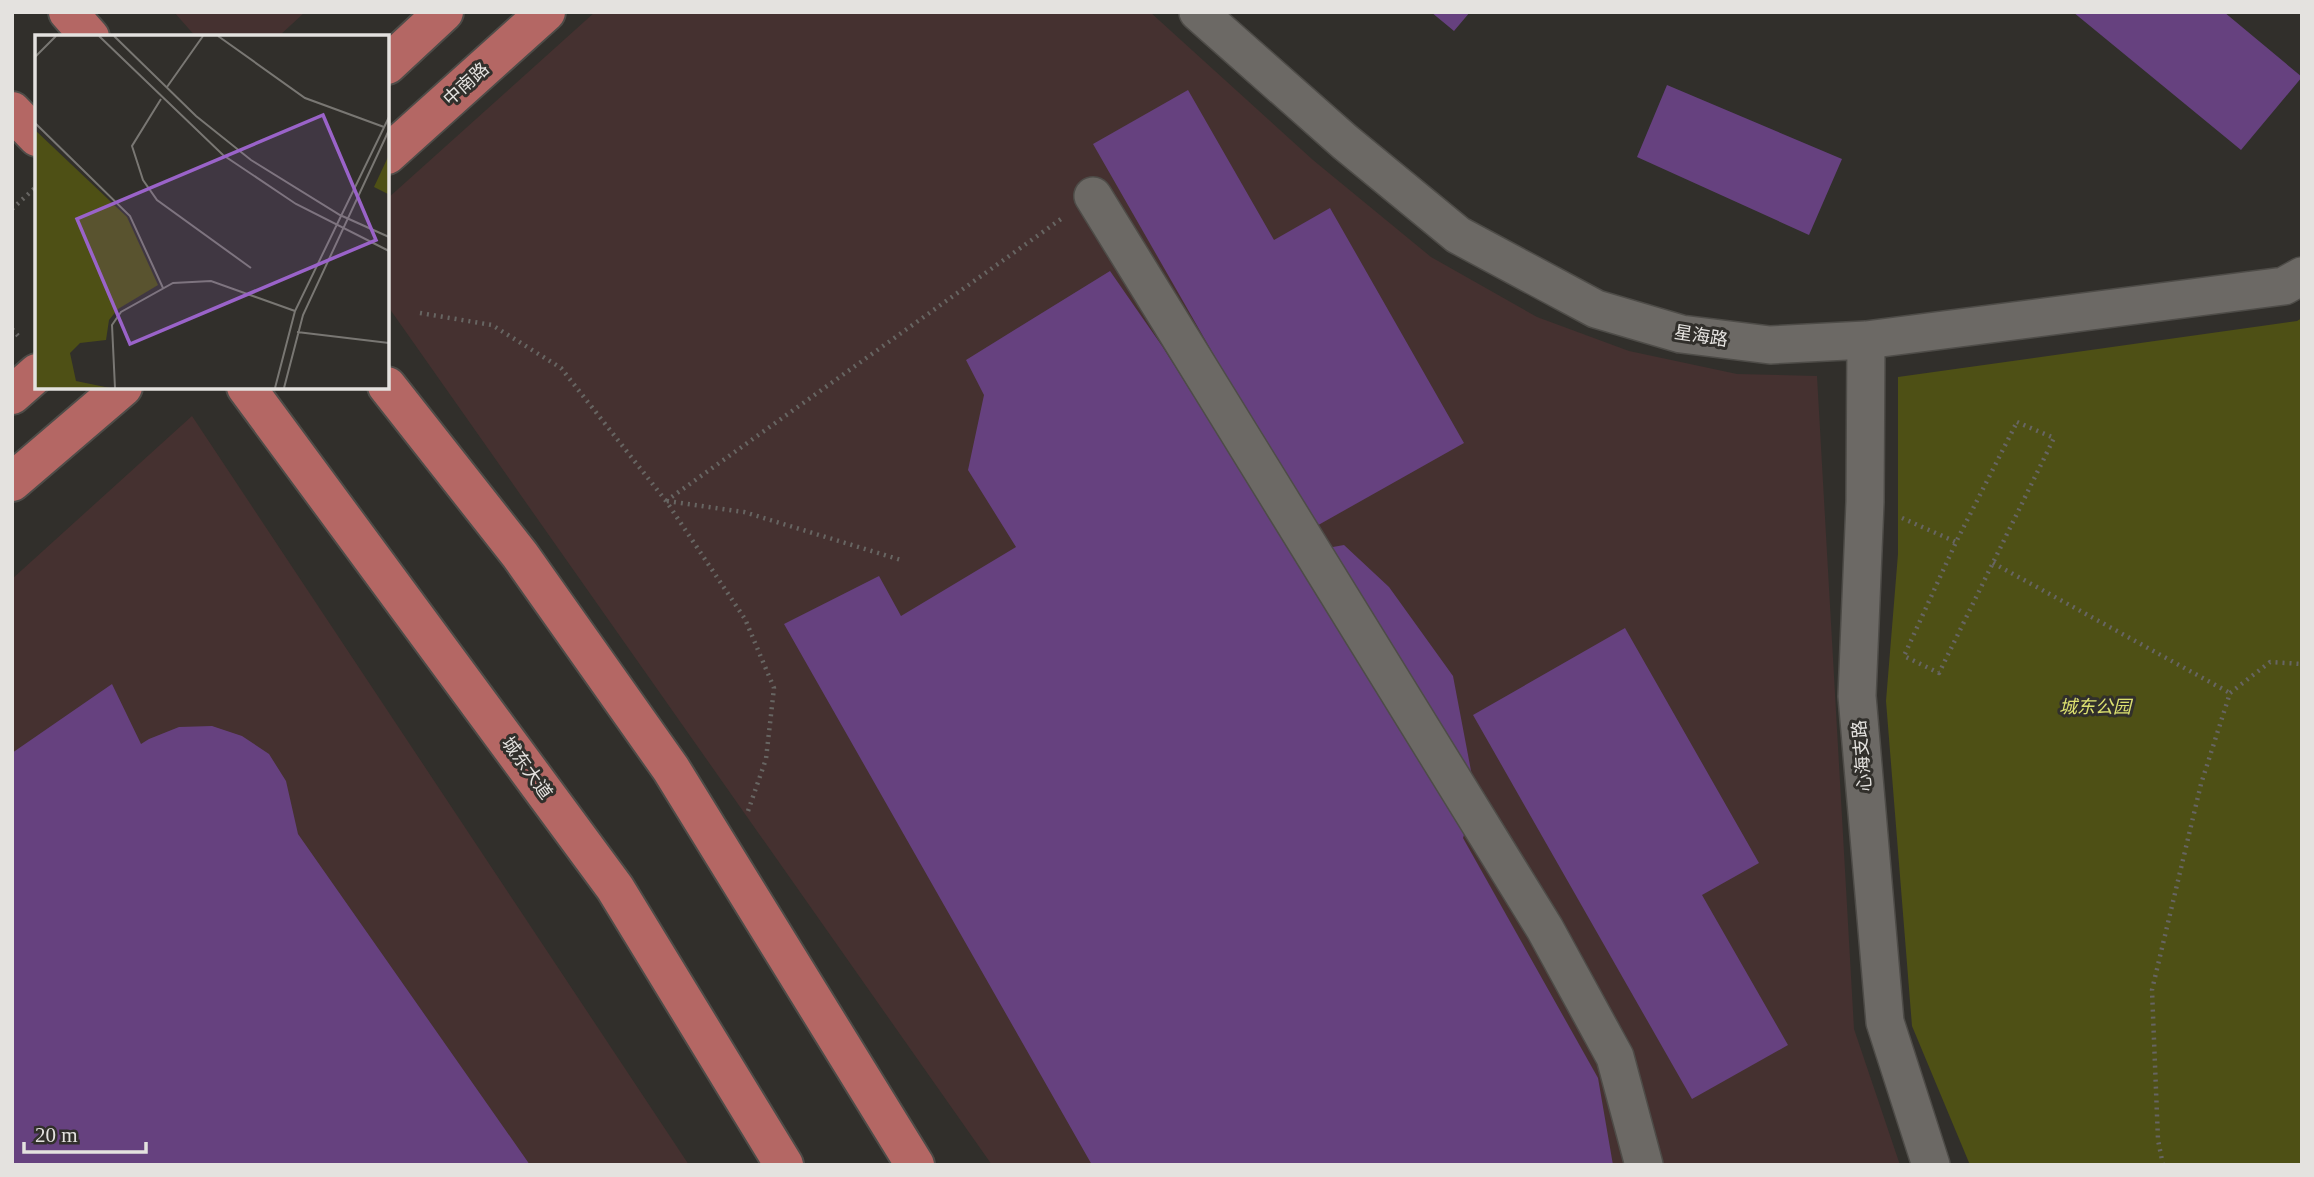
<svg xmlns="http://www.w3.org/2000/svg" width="2314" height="1177" font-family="'Times New Roman','Noto Sans SC',serif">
<rect width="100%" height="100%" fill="#312f2b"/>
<path fill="#453130" d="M174 12H305L278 37H196Z
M595 12H1150L1313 160 1431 257 1537 317 1629 351 1737 374 1817 376 1854 1029 1900 1165H992L387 305V199Z
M192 416 689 1165H12V579Z"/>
<path fill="#4e5015" d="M2302 318V1165H1970L1912 1026 1886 701 1898 554V377L2297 321Z"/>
<path fill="#66417f" d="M1431 12H1470L1454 31Z
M2073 12H2224L2302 77 2241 150Z
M1667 85 1842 159 1809 235 1637 157Z
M1188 90 1274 240 1330 208 1464 443 1313 528 1093 144Z
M1110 271 1162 346 1294 554 1344 545 1389 587 1453 676 1476 797 1463 838 1598 1078 1613 1165H1092L784 624 879 576 901 616 1016 547 968 470 984 395 966 360Z
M1625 628 1759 863 1702 895 1788 1045 1692 1099 1473 715Z
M112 684 141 744 149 739 179 727 212 726 242 736 269 754 286 781 298 834 530 1165H12V753Z"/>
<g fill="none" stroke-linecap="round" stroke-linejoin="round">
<defs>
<path id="street" d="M1198 12 1345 142 1458 235 1596 309 1681 334 1770 345 1866 340 2284 286 2302 276
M1093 196 1545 929 1615 1057 1644 1165
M1866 340 1865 502 1857 696 1885 1022 1931 1165"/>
<path id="primary" d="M68 12 90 37
M387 65 444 12
M12 111 37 137
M387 155 546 12
M387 386 520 555 671 769 915 1165
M246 387 615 888 784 1165
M12 395 37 373
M12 482 123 387"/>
</defs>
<use href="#street" stroke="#4e4c48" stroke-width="40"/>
<use href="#primary" stroke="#4e4c48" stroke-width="42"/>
<path stroke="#676562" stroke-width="4.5" stroke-dasharray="2 5" stroke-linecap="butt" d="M12 209 37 186
M420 313 492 325 561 368 666 501 745 619 774 688 766 759 747 814
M12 329 21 339
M2017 422 2054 438 1939 673 1904 656 1956 542Z
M666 501 1061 219
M667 501 744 512 901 560
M1902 518 1956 542
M1993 563 2230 693
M2163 1165 2158 1140 2152 990 2201 784 2230 693 2270 662 2302 664"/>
<use href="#street" stroke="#6c6965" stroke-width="37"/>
<use href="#primary" stroke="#b46764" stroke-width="38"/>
</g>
<g text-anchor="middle" stroke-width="6" stroke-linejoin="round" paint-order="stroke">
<g font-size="18" fill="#e4e2df" stroke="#312f2b">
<text transform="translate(466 84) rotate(-42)" y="6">中南路</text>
<text transform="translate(1701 336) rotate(9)" y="6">星海路</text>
<text transform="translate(1862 756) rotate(-95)" y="6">心海支路</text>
<text transform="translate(527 768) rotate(54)" y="6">城东大道</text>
</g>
<g font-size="18" font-style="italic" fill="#dce070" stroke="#312f2b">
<text x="2095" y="713">城东公园</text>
</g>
</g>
<g transform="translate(35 35)">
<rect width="354" height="354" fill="#312f2b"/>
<path d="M0 95 92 182 123 250 83 274 74 285 71 305 45 308 35 318 41 346 75 353H0ZM353 122V159L339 152Z" fill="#4e5015"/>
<path fill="none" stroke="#797773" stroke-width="2" d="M64 1 188 120 261 169 354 216M79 1 161 81 216 125 305 180 354 202M183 1 270 63 349 92M0 22 21 1M132 52 168 1M126 64 97 111 108 145 122 165 216 233M0 88 95 181 128 253M262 297 354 308M80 353 77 290 86 277 138 248 176 246 260 276M240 353 260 276 354 82M249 353 268 280 354 95"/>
<path fill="#9a63c9" fill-opacity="0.15" stroke="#9a63c9" stroke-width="3.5" d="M288 80 341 205 95 309 42 184Z"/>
<rect width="354" height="354" fill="none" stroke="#e4e2df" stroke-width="3.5"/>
</g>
<rect width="2314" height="1177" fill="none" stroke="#e4e2df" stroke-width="28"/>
<path d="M24 1142v10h122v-10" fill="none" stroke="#e4e2df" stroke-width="3.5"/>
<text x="35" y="1142" font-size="21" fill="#e4e2df" stroke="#312f2b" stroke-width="5" paint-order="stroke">20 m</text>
</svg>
